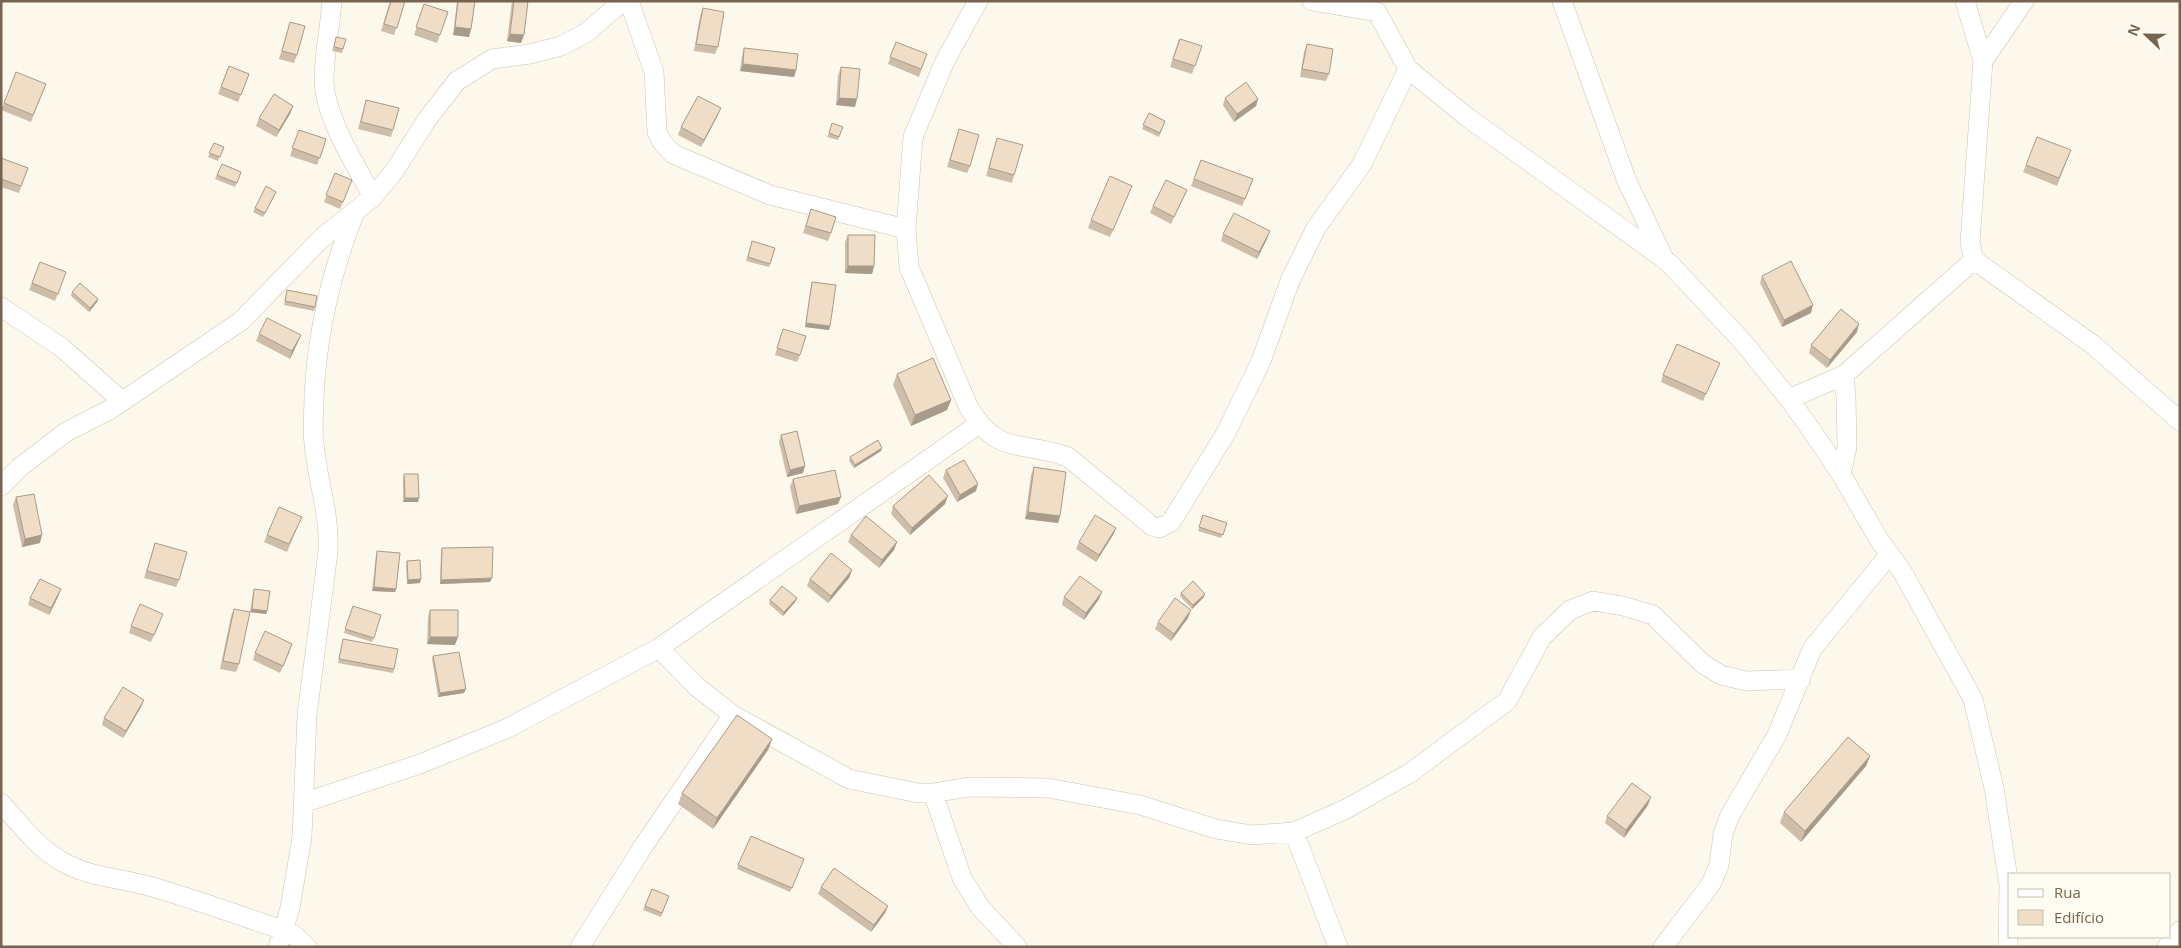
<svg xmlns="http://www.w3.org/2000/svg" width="2181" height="948" font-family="'Open Sans',sans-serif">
<rect width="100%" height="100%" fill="#fcf8ec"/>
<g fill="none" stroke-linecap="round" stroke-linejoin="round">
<defs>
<path id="minor" d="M332 1C330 28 324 54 324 81 325 117 356 166 373 197
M629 1 654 72 657 132 662 142 673 154 770 195 906 229
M978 1 945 61 913 137 906 229 909 267 968 406C997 457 1022 440 1068 457L1152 526 1159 528 1171 522 1226 433 1261 361 1290 281 1316 228 1362 164 1408 69
M1312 1 1377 12 1408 69 1467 117 1663 258
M1562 1 1626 179 1664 259 1671 265 1743 342 1789 399 1812 431 1841 474 1878 538 1903 573 1973 699 1994 788 2009 885 2008 947
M1965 1 1983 61
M1974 260 1970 242 1983 61 2024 1
M1 307 61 347 122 401
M1789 399 1844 375 1974 260 2092 344 2180 421
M1841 474 1847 447 1846 398 1844 375
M1 486 19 468 66 432 111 409 241 321 323 237 373 197 395 170 428 118 457 81 492 59 530 54 561 46 586 33 623 1
M659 648 697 687 733 715 849 779 918 793H933L969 787 1048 788 1140 805 1216 829 1252 835 1294 832 1346 809 1410 773 1507 701 1542 637 1570 610 1593 601 1623 606 1653 615 1703 664 1721 675 1746 681 1801 679
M933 793 962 878 980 907 1017 947
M1 803C20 824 37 847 61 861 88 877 119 878 149 886 194 899 238 915 283 930L293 934 307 947
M303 803 420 764 508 728 659 648 979 424
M1294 832 1338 947
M278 947 290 908 302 837 307 715 328 552C330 511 317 481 314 443 312 428 314 412 314 397 317 333 331 272 355 212
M580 947 644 845 733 715
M1663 947 1711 884 1719 865 1723 834 1730 815 1777 735 1812 649 1889 555
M2167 947 2180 931"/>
</defs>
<use href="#minor" stroke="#cec3b1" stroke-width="20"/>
<use href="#minor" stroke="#fff" stroke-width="19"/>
</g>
<path fill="#cebea9" d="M390 1H405L394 35 381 31Z
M457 1H475L471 29 469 37 453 35Z
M512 1H528L521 43 507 41Z
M424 4 448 12 437 43 414 35Z
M703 8 718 47 715 54 694 51 700 16Z
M290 22 297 55 294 63 279 59Z
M336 37 343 49 342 53 332 51Z
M1179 39 1202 46 1192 74 1170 67Z
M896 42 927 54 919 77 888 64Z
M1307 44 1329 74 1326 81 1300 77 1304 52Z
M744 48 796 70 794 77 740 71 742 56Z
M229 66 249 74 238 102 218 94Z
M841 67 855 107 836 105 838 75Z
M46 84 31 122 1 110 4 103Z
M1225 98 1258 99 1256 106 1234 122 1223 105Z
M366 100 393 130 391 137 358 129Z
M293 106 290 114 276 137 256 126 259 118Z
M1149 113 1165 121 1159 137 1142 129Z
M718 115 701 147 678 135 681 127Z
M843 127 838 140 827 137 829 133Z
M959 129 970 166 967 173 947 167Z
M299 130 326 139 317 165 290 156Z
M997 138 1014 175 1012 183 986 176Z
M214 143 224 147 218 161 208 157Z
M2071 150 2057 186 2023 172 2026 165Z
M1 158 28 168 19 193 1 187Z
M1201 160 1253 179 1242 206 1191 186Z
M222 164 241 172 235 187 215 179Z
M335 173 352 180 340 209 324 202Z
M1187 190 1184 197 1171 224 1150 213 1153 206Z
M1129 193 1110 237 1088 228 1091 220Z
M275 195 263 217 253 212 255 208Z
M811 209 831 233 828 241 803 233Z
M1223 234 1267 239 1257 259 1221 241Z
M848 235 874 266 872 274 845 273V242Z
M752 241 775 248 769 267 746 261Z
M40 262 66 272 55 301 29 290Z
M1762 276 1811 313 1782 327 1760 283Z
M812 282 829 330 805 327 811 286Z
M287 290 315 307 314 311 284 305Z
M72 292 98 299 97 302 89 312 71 296Z
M783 329 800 355 797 362 775 355Z
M1857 332 1827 368 1809 353 1811 345Z
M259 334 301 335 298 342 290 359 256 341Z
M1720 363 1703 401 1661 382 1663 375Z
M897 374 951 400 947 410 911 426 893 385Z
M781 435 803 473 787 477 779 442Z
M881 451 854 468 849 461 850 457Z
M1034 467 1060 516 1058 523 1025 519 1031 475Z
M946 470 976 491 957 502 943 478Z
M404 474 418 502H403V478Z
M793 479 841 497 838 504 796 514 790 487Z
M16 497 40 543 22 547 13 505Z
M945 504 910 535 891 514 893 506Z
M1203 515 1227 523 1221 538 1198 531Z
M299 524 287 552 264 542 267 535Z
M1116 528 1113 535 1096 562 1076 549 1079 542Z
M851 535 897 542 894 550 879 568 848 542Z
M155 543 179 580 176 587 144 578Z
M442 548 490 582 440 584 441 552Z
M377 551 395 592 372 591 376 555Z
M407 561 420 583 407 584 406 565Z
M852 570 849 578 828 603 807 586 810 579Z
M61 589 49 615 28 605 30 598Z
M254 589 267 611 266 614 250 612 253 593Z
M1181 593 1204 597 1192 609 1180 596Z
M1064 597 1099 599 1084 620 1062 605Z
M797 598 795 602 783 616 769 604 770 600Z
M353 606 381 615 372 642 344 633Z
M234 609 239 664 236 672 220 669 231 616Z
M430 610 455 645 427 644 428 617Z
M1188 618 1171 641 1155 629 1158 622Z
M160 622 151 642 129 633 131 626Z
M343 639 394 669 393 673 338 663Z
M290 651 280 673 253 660 255 653Z
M433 656 464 693 438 697 432 659Z
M144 700 141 707 123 738 102 725 104 718Z
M772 739 768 750 713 829 678 804 682 793Z
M1870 756 1866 766 1801 842 1780 823 1784 812Z
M1648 805 1624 838 1605 823 1607 816Z
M751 836 804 859 790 892 737 869Z
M821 887 888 906 885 913 871 932 818 894Z
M652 889 669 896 661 917 643 910Z"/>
<path fill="#a89b8a" d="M455 27 471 29 469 37 453 35Z
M510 34 524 35 521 43 507 41Z
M743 64 796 70 794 77 740 71Z
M839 98 857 99 855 107 836 105Z
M1258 99 1256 106 1234 122 1237 114Z
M293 106 290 114 276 137 279 130Z
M721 108 718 115 701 147 704 140Z
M1270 231 1267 239 1257 259 1259 252Z
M848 266H874L872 274 845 273Z
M98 299 97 302 89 312 90 308Z
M1813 305 1811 313 1782 327 1784 320Z
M806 323 830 326 829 330 805 327Z
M1859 324 1857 332 1827 368 1830 360Z
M301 335 298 342 290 359 292 351Z
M951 400 947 410 911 426 915 415Z
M882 448 881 451 854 468 855 465Z
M805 466 803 473 787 477 790 470Z
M978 484 976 491 957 502 960 495Z
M948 496 945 504 910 535 912 528Z
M841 497 838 504 796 514 799 506Z
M405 498H419L418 502H403Z
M1028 512 1060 516 1058 523 1025 519Z
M1116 528 1113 535 1096 562 1099 555Z
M42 535 40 543 22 547 25 539Z
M897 542 894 550 879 568 882 560Z
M852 570 849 578 828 603 831 596Z
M492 578 490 582 440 584 441 580Z
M421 579 420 583 407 584 408 580Z
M374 587 396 589 395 592 372 591Z
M61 589 58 597 49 615 51 608Z
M1102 592 1099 599 1084 620 1086 613Z
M1205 594 1204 597 1192 609 1193 605Z
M797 598 795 602 783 616 784 612Z
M252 609 267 611 266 614 250 612Z
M1191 610 1188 618 1171 641 1174 634Z
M430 637H458L455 645 427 644Z
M466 689 464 693 438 697 440 693Z
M144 700 141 707 123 738 126 731Z
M772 739 768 750 713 829 717 818Z
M1870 756 1866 766 1801 842 1805 831Z
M1651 797 1648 805 1624 838 1626 830Z
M888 906 885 913 871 932 874 925Z"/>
<path fill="#f0ddc5" stroke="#a89b8a" d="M391 1H405L397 28 384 24Z
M458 1H475L471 29 455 27Z
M514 1H528L524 35 510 34Z
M424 4 448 12 440 35 416 27Z
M703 8 724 12 718 47 696 44Z
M290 22 305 26 297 55 282 51Z
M336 37 346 39 343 49 334 47Z
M1180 39 1202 46 1195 66 1173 59Z
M896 42 927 54 921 69 890 57Z
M1307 44 1333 49 1329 74 1302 69Z
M744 48 798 54 796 70 743 64Z
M229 66 249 74 241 95 221 87Z
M841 67 860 69 857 99 839 98Z
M16 72 46 84 33 115 4 103Z
M1246 82 1258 99 1237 114 1225 98Z
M274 94 293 106 279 130 259 118Z
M698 96 721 108 704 140 681 127Z
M366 100 399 108 393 130 361 122Z
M1149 113 1165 121 1160 133 1143 125Z
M832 123 843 127 839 137 829 133Z
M959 129 979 135 970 166 950 160Z
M299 130 326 139 320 158 292 148Z
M2037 137 2071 150 2059 178 2026 165Z
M997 138 1023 145 1014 175 989 168Z
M214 143 224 147 220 157 209 153Z
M1 158 28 168 21 186 1 179Z
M1201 160 1253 179 1245 199 1194 179Z
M222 164 241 172 237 183 217 175Z
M335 173 352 180 343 202 326 195Z
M1110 176 1132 186 1113 230 1091 220Z
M1166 180 1187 190 1174 217 1153 206Z
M266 186 276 192 265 213 255 208Z
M811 209 836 217 831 233 806 226Z
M1234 213 1270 231 1259 252 1223 234Z
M848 235H875L874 266H848Z
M752 241 775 248 770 264 748 257Z
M1791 261 1813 305 1784 320 1762 276Z
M40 262 66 272 58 294 32 283Z
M812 282 836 285 830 326 806 323Z
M80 283 98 299 90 308 72 292Z
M287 290 317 296 315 307 285 301Z
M1841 309 1859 324 1830 360 1811 345Z
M267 318 301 335 292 351 259 334Z
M783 329 806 336 800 355 777 348Z
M1677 344 1720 363 1706 394 1663 375Z
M933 358 951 400 915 415 897 374Z
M797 431 805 466 790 470 781 435Z
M878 440 882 448 855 465 850 457Z
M964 460 978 484 960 495 946 470Z
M1034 467 1066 472 1060 516 1028 512Z
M835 470 841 497 799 506 793 479Z
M404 474H418L419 498H405Z
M929 475 948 496 912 528 893 506Z
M34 494 42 535 25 539 16 497Z
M279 507 302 517 289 544 267 535Z
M1095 515 1116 528 1099 555 1079 542Z
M1203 515 1227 523 1223 535 1199 527Z
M866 516 897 542 882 560 851 535Z
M155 543 187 552 179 580 147 571Z
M493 547 492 578 441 580 442 548Z
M377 551 400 553 396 589 374 587Z
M831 553 852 570 831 596 810 579Z
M420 560 421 579 408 580 407 561Z
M1080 576 1102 592 1086 613 1064 597Z
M40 579 61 589 51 608 30 598Z
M1193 581 1205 594 1193 605 1181 593Z
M782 586 797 598 784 612 770 600Z
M254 589 270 591 267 611 252 609Z
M1175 598 1191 610 1174 634 1158 622Z
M140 604 163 614 154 635 131 626Z
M353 606 381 615 374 638 345 629Z
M234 609 250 612 239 664 223 661Z
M430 610H458V637H430Z
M265 631 292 644 283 666 255 653Z
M343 639 398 649 394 669 339 659Z
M459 652 466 689 440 693 433 656Z
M123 687 144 700 126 731 104 718Z
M737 715 772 739 717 818 682 793Z
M1848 737 1870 756 1805 831 1784 812Z
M1632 783 1651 797 1626 830 1607 816Z
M751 836 804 859 792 888 738 865Z
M834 868 888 906 874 925 821 887Z
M652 889 669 896 662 913 645 906Z"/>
<rect width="2181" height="948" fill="none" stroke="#77644f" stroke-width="5"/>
<rect x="2008" y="873" width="162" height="65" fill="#fefcf2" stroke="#c8bfb1"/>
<rect x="2018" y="889" width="25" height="8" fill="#ffffff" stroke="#c8bfb1"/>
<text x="2054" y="898" font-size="15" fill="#77644f">Rua</text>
<rect x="2018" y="910" width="25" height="15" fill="#f0ddc5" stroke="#c8bfb1"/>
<text x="2054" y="923" font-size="15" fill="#77644f">Edifício</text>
<g transform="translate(2146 35) rotate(292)" stroke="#fefcf2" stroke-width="4" paint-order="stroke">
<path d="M0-4L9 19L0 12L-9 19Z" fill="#77644f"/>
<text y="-8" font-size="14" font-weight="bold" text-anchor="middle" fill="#77644f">N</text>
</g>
</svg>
